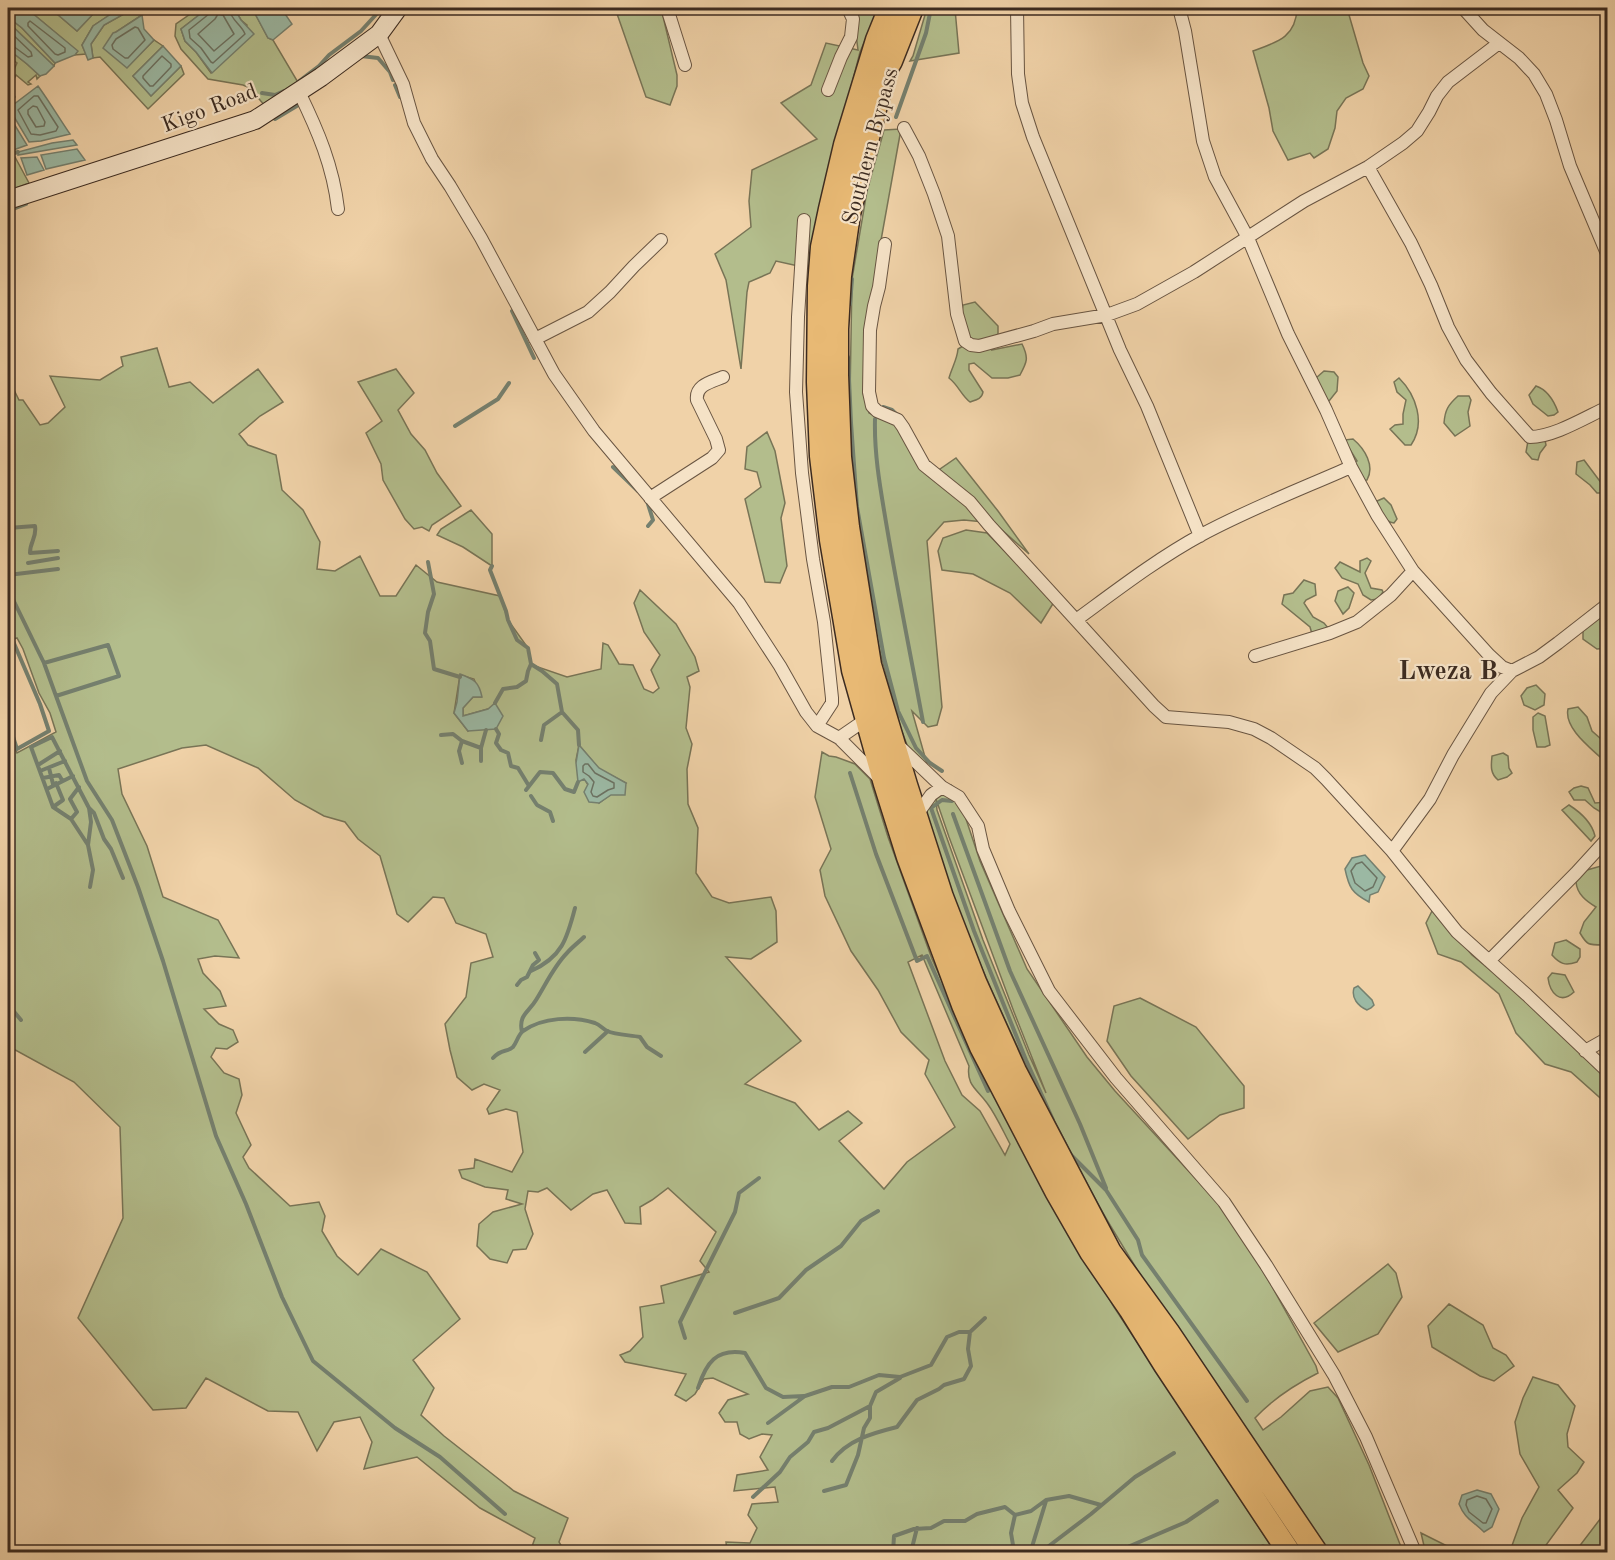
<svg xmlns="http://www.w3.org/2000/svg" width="1615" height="1560" font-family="'Old Standard TT',serif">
<rect width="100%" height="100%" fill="#f0d2a8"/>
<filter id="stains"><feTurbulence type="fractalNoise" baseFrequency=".00333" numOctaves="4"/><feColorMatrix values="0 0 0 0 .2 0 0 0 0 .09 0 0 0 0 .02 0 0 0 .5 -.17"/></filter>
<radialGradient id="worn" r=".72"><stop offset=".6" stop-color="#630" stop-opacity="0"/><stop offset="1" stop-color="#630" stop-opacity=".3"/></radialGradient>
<path fill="#b3bd8c" stroke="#787456" stroke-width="1.5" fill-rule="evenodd" d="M26 8H50L77 31 95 12 103 8H120L93 26 82 45 86 54 75 55 77 51Z
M199 8H208L181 29 185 41 196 52 211 73 247 25 241 20 234 8H252L268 38 273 40 299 84 265 106 250 88 243 85 208 79 181 49 175 36 176 24Z
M615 8H661L677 75V86L670 105 646 97Z
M851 8H879L860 52 829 174 812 269 776 261 770 273 749 282 747 292 741 369 726 280 715 254 751 227 749 201 752 170 817 139 781 103 811 85 826 43 858 50 853 11Z
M927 8H970V9H955L959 53 910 61 913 56Z
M1297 8H1347L1363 63 1369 76 1363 89 1346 98 1337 111 1335 128 1328 149 1314 158 1310 153 1288 160 1273 131 1269 108 1253 51C1278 42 1296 37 1297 8Z
M129 9 142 15 116 32 127 67 154 40 163 46 133 76 151 96 181 66 184 74 148 109 100 57 93 58 91 44 104 25 124 14Z
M8 17 22 28 55 63 54 66 8 22Z
M8 49 27 64 40 76 37 79 36 75 28 82 31 84 28 85 16 75 10 87 15 97 13 98C3 82 10 80 17 63L8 56Z
M901 129 878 257 863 393 869 413 895 424 924 459 937 471 956 458 998 511 1029 554 994 523 964 520 944 522 927 541 942 707 937 725 928 727 912 711 927 764 909 750 901 729 879 648 867 587 860 525 851 469 847 421 850 396 852 279 867 191 884 130Z
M15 157 29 183 8 191V158Z
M975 302 998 326V337L992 350 1022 344C1029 358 1027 362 1020 375L1008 378H992L974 363 969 364V370L983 392C982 399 976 400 970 402 961 395 959 386 949 378 952 367 957 360 958 349L963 346 961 317 963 305Z
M157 348 169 387 190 382 213 403 258 369 283 402 260 416 239 434 248 445 276 455 282 490 303 510 320 542 317 569 335 571 360 556 380 596H396L416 565 437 582 500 596 508 620 528 648 532 665 567 677 601 669 603 643 608 645 619 664 633 665 644 689 653 693 659 688 651 670 660 655 644 632 634 603 640 590 676 624 695 657 699 671 687 677 690 687 686 728 692 744 687 769 688 804 698 828 696 873 712 897 729 903 771 897 776 911 777 942 751 959 726 957 801 1041 745 1084 795 1103 819 1130 848 1111 862 1123 839 1141 884 1189 907 1162 955 1127 925 1074 929 1060 901 1032 878 990 851 951 825 896 820 870 831 849 815 797 822 752 829 756 836 757 855 764 870 779 888 837 932 959 978 1061 1076 1243 1114 1307 1275 1552H727L726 1542 750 1543 757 1528 748 1515 752 1504 778 1502 775 1487 734 1491 737 1475 768 1470 760 1457 772 1435 762 1434 749 1439 740 1434 737 1422H725L719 1413 728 1400 748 1394 713 1378 704 1379 695 1394 686 1401 675 1395 686 1374 625 1362 620 1355 630 1351 643 1337 640 1307 664 1303 661 1286 709 1272 700 1261 716 1232 668 1188 652 1200 640 1207 641 1224 625 1223 607 1190 593 1194 571 1210 547 1188 538 1192 528 1191 525 1209 533 1234 526 1249 513 1250 507 1263 490 1259 477 1246 479 1224 493 1212 522 1204 506 1199 508 1190 485 1187 462 1178 459 1170 474 1168 475 1159 512 1172 523 1152 517 1112 506 1109 489 1114 487 1109 500 1090 484 1084 472 1090 457 1077 450 1050 445 1024 466 997 471 963 493 957 486 934 456 923 444 898 433 897 408 922 397 914 380 856 358 839 345 822 324 816 295 800 258 768 206 745 182 748 118 769 122 794 147 846 163 897 218 920 239 958 215 956 198 959 203 973 220 991 226 1006 204 1009 219 1024 233 1030 238 1042 227 1049 216 1048 211 1057 224 1073 239 1079 242 1095 236 1113 251 1145 243 1157 249 1168 290 1206 319 1202 325 1216 322 1231 337 1256 358 1275 381 1249 427 1272 460 1319 413 1360 434 1388 421 1415 444 1436 514 1491 568 1518 559 1542 565 1552H530L535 1538 480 1508 417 1457 364 1469 372 1442 360 1417 334 1422 317 1451 298 1412 268 1411 206 1378 186 1408 153 1410 78 1318 123 1218 120 1127 74 1082 8 1046V725L17 753 56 732 50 713 39 693 23 649 17 638 8 641V390L13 388 19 400H23L40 425 48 423 65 407 50 376 100 380 123 366 121 357ZM460 675 474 679 481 697H473L463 708V716L488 709 468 731 454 713ZM579 745 599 769 626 783 599 803C594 793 576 769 576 760 577 755 578 750 579 745ZM922 955 969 1066C966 1085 977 1089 987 1103 996 1115 1003 1131 1010 1144L1005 1155 980 1111 962 1095 945 1061 908 962Z
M396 369 414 393 398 410 411 434 425 450 437 473 461 506 432 525 429 531 422 527 414 529 405 519 383 480 381 464 366 433 382 421 358 382Z
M1324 371 1334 372 1338 377 1337 391 1329 401H1318L1316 378Z
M1399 378C1416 395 1426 423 1411 445H1405L1390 429 1395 425 1403 424V414L1406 400 1397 392 1394 382Z
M1536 386C1548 390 1554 401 1558 412L1554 415 1548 416 1533 404 1529 395Z
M1458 396H1469L1471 400 1468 412 1470 426 1455 436 1444 423C1445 410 1448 405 1458 396Z
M767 432 775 451 785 503 781 518 787 566 780 583 765 582 745 499 761 487 757 472 745 469 747 447Z
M1353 439C1365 449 1375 466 1367 480L1354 481 1348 465 1357 461 1344 440Z
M1545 440 1546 445 1540 453 1538 460 1532 459 1526 452 1528 441Z
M1584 460 1602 484V493H1597L1590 485 1576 474 1577 462Z
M1384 498 1391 505 1397 519 1394 523C1384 522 1378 510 1377 501Z
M471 510 492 534V566L463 547 437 535 441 529Z
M966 530 987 533 1054 602 1041 623 1010 593 973 574 942 570 938 551 943 538Z
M1367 558 1371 561 1365 573 1371 588 1382 590 1383 592 1378 599 1371 600 1363 595 1358 584 1342 578 1335 568 1340 562 1360 572V561Z
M1304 580 1315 584 1316 595 1306 600 1304 603 1313 617 1324 623 1329 629 1312 634 1310 627 1282 604 1284 595 1293 593Z
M1348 587 1354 593 1349 608 1343 614 1335 601 1338 591Z
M1602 617 1607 624V648L1597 649 1583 639V628L1596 618Z
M1536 685 1545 694 1544 705 1535 710 1524 705 1521 696 1527 688Z
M1578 707 1587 717 1592 731 1600 738 1607 734V752L1600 757C1588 746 1564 727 1568 709Z
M1538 713 1545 716 1550 745 1545 747H1537L1533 730V717Z
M1503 753 1508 756 1509 768 1512 773 1507 777 1498 780C1490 773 1491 766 1492 756Z
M951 785 958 795 980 861 1027 969 1087 1057 1115 1091 1229 1215 1270 1283 1316 1366 1318 1373C1296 1384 1272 1400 1255 1418L1263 1430 1281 1417 1310 1391 1328 1387 1338 1398 1369 1465 1403 1552H1324C1252 1446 1179 1340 1113 1230 1091 1194 1073 1156 1053 1118 1003 1021 957 920 925 814L936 795ZM936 799 949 837 1014 1012 1046 1093 1029 1055 983 940 937 810Z
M1581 786 1588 788 1595 803 1607 802V811L1604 814 1594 808 1585 800H1574L1569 792 1574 788Z
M1569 805C1580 812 1592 823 1595 836L1591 841 1562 810Z
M1601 866 1607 872V952L1603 945C1588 945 1587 945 1580 933L1584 922 1596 907C1586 901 1577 894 1576 882L1587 870Z
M1433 909 1472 955 1521 995 1607 1079V1104L1571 1072 1545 1064 1516 1033 1499 994 1461 962 1438 954 1426 923Z
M1566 940 1580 949V957L1577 962C1565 966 1560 964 1552 955L1555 943Z
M1552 973 1565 975 1574 992C1560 1005 1550 993 1548 978Z
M1140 998 1196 1027 1244 1086V1108L1220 1115 1188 1139 1131 1076 1107 1041 1114 1006Z
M1388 1264 1396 1273 1402 1297 1378 1334 1338 1352 1314 1323Z
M1449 1304 1483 1325 1493 1348 1506 1355 1514 1366 1494 1381 1480 1376 1432 1347 1428 1326Z
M1533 1377 1558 1385 1575 1406 1567 1434 1568 1447 1584 1462 1577 1473 1558 1490 1573 1508 1541 1552H1505L1510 1551 1522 1518 1539 1487 1520 1454 1515 1422 1523 1398Z
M1607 1510V1552H1575Z
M1421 1533 1459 1552H1427L1425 1550Z"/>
<path fill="#9bb8a3" stroke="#75806f" stroke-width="1.5" d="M8 8H26L78 51 75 55 55 63 22 28 8 17Z
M50 8H103L95 12 77 31Z
M120 8H127L129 9 124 14 104 25 91 44 93 58 88 60 82 45 93 26Z
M208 8H234L241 20 254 34 212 73 196 52 185 41 181 29Z
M252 8H281L292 24 273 40 268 38Z
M142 15 144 29 154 40 127 68 103 48 113 33 116 32Z
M8 22 54 66 46 74 40 76 27 64 8 49Z
M163 46 181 66 151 96 133 76Z
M38 86C49 101 59 118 70 134L41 141 29 142 10 110 13 105Z
M8 114 27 145 8 152Z
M73 140 77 145 18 155V152L52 143Z
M77 149 85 160 46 169 41 155Z
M37 157 44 170 27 175 21 158Z
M460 674C474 679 479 682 482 697H473L463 708V716L488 709 495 703 503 716 496 729 468 731 454 713 457 702Z
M579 745 599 768 626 783 625 795H611L599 803 589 802 584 792 588 784 584 779 578 782 576 763Z
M1365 855 1385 877 1378 892 1370 895 1369 902C1352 893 1349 888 1345 869L1352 858Z
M1358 986 1372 1000 1374 1005 1371 1008 1367 1010C1358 1006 1351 998 1354 988Z
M1477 1490 1491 1494 1499 1509 1492 1527 1484 1532C1472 1520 1465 1519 1459 1504L1462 1495Z"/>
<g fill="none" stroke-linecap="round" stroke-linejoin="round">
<path stroke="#6c7262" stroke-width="1.5" d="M211 8 209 14 189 30 190 38 201 48 211 62 213 63 245 34C241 24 231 21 229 8
M218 14 223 15 234 34 214 51 198 34 215 19Z
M30 21 65 48V52L58 55 55 54 28 26V23Z
M135 27 138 28 145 40 128 58H125L113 49 112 45 116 39Z
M8 30 31 52 32 56 28 57 13 46 8 45
M162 56 171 64V67L153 86H150L143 78V76Z
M34 96H38L58 127 56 131 40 135 31 134 18 110Z
M33 106 37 107 45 122 44 126 36 127 28 114V110Z
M585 764H588L595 773 614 783V788L608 790 597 797 593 796 591 792 594 782 589 776 583 772V766Z
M1362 862 1377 878 1373 887 1365 891 1355 883 1351 871 1356 864Z
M1477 1496 1486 1499 1492 1509 1486 1523H1483L1469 1512 1466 1505 1467 1500Z"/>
<path stroke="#75806f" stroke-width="4" d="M361 56 378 58 390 72 393 80
M298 82 319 66 329 55 361 31 382 8
M395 85 400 97
M262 93 275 95 284 91
M896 117 926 33 931 8
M275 119 300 104
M8 155 18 152
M8 211 26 204
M850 304 852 279
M512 311 534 358
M848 357 851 423 857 507 884 658 898 711 916 748 930 763 942 771
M883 407 892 410 896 414
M875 419C874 456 881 492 887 528 898 593 911 657 923 722
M455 426 498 399 509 383
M613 467 638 491
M647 501 653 520 648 526
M8 528 35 526C37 538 30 541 30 553L58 551
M428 562 434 594 428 612 425 633 430 641 434 669 460 677
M28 563 58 558
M492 566 490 570 506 611 508 620 517 640 528 648 531 664 528 671 526 681 517 687 503 689 495 703
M8 575 58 569
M8 589 44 663 87 781 112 820 138 887 163 961 216 1136 246 1204 282 1297 313 1361 395 1428 440 1457 505 1514
M8 643 13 641 40 704 49 731 17 749 8 721
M44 663 108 645 119 676 56 696
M531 664 542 671 557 684 562 712 578 730 579 745
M496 729 499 734 496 743 501 750 508 753 511 766 518 768 529 786
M441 735 453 734 462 741 481 748
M541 740 544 725 562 712
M481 761V748L486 730
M462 763 459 751 462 741
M38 765 60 751
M49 768 53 784
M40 771 65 761
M850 773 876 854 917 961 927 956 988 1091
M43 778 59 775 62 780
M47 789 73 776
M526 790 540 772 553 773 565 789 574 792 578 782
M531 796 537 805 550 812 553 821
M952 801 942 800 931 808 974 931 1026 1060 1053 1120
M53 807 63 800 56 783
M89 808 91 822 88 845 93 870 90 887
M953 814 1010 971 1080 1124 1106 1188
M71 819 77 812 70 799 79 787
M88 845 71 819 53 807 31 747 52 737 89 808 94 813 104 839 111 849 123 878
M531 971C562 957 567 939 575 908
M517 985 521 980 527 977 533 965 539 960 535 953
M8 1005 11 1008 21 1020
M522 1032C518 1015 529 1012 536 1000 546 984 554 966 567 953 572 947 579 942 584 937
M585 1052 608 1031
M493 1058C502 1048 506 1053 513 1047 517 1042 518 1035 523 1031 543 1017 573 1016 595 1023 600 1025 603 1029 607 1031 616 1035 630 1035 640 1037L647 1047 661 1056
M1070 1154 1106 1190 1138 1240 1142 1255 1247 1401
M735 1313 779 1298 806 1270 841 1246 861 1221 878 1211
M685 1338 680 1322 735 1212 739 1193 759 1178
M698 1388C706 1363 716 1348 745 1353L766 1388 783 1397 804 1396
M768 1423 805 1396 832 1387H849L879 1375 900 1377 931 1365 947 1337 959 1332H970L985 1318
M832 1461C847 1440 873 1433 897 1427L917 1400 939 1389 944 1385 964 1379 971 1366 968 1349 970 1332
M824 1491 846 1485 858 1455 864 1428 870 1418V1406L876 1392 900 1378
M753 1497 780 1472 790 1457 808 1442 814 1432 828 1428 870 1406
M1263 1546 1267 1552
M893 1552 894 1536 914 1529 931 1528 944 1521H965L977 1514 1005 1507 1015 1515 1031 1511 1046 1500 1069 1496 1101 1505
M911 1552 917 1528
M1006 1552 1013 1545 1011 1533 1015 1515
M1027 1552 1031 1550 1046 1501
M1041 1552 1091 1514 1135 1477 1174 1453
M1116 1552 1186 1522 1217 1501"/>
<defs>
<path id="street" d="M667 8 685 65
M1017 8 1018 74 1022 103 1033 137 1120 350 1147 406 1200 536
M1179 8 1185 31 1203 141 1215 177 1248 238 1288 334 1326 410 1351 467 1377 515 1413 571 1489 655 1502 667 1512 671 1539 657 1558 643 1608 604
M1463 8 1483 30 1519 58 1534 74 1546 94 1556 120 1570 166 1608 256
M379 34 403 84 414 123 432 159 450 186 481 238 554 374 594 431 739 603 780 666 806 712 817 726 839 738 880 779
M828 90 841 57 851 37 853 19 848 8
M299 92C318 131 333 166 338 209
M904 128 919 156 934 194 948 236 957 314 965 341 971 345 979 346 1034 331 1053 324 1107 315 1137 304 1194 272 1304 201 1368 167 1403 143 1417 131 1429 112 1437 96 1448 82 1499 43
M1368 167 1411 243 1431 285 1448 327 1466 360 1491 393 1530 437C1554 437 1586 417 1608 407
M804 220 798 317 796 392 802 473 813 559 824 622 832 698V703L817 726
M885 244 879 287 874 306 870 330 869 392 872 406 877 411 898 420 903 427 924 465 970 502 989 525 1076 620C1117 590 1157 559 1201 535 1249 509 1301 489 1351 467
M535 339 588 312 610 292 634 266 661 240
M650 498 712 458 719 450 716 439 697 400C695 385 711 382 723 377
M1076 620 1154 706 1166 717 1229 722 1254 729 1271 738 1315 768 1326 779 1392 851 1457 932 1527 995 1608 1072
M1255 656 1330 633 1357 622 1391 595 1413 571
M839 738 868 718
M897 744 942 787 959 797 978 826 983 849 1009 911 1049 991 1116 1078 1224 1202 1266 1265 1334 1375 1366 1437 1415 1552
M916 816 931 795 942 787
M1392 851 1430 799 1453 755 1491 693 1512 671
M1489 961 1576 873 1608 838
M1585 1051 1608 1038"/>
<path id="secondary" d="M8 200 255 120 321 77 379 34 398 8"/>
<path id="highway" d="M890 8 877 40 845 145 830 209 822 247 819 286 818 382 821 456 831 540 853 670 885 784 908 857 963 1005 981 1047 1056 1191 1091 1252 1130 1309 1165 1365 1289 1552
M912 8 891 61 884 73 849 214 840 276 837 329V375L840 457 848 527 870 665 906 785 942 897 975 982 1015 1071 1110 1252 1168 1332 1316 1552"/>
</defs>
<use href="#street" stroke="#695542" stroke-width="14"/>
<use href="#secondary" stroke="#3c2b20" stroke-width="20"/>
<use href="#highway" stroke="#3c2b20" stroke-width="25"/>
<use href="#street" stroke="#f5e2c6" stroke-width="12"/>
<use href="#secondary" stroke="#f5e2c6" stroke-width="18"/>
<use href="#highway" stroke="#e8b974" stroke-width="22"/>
</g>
<g text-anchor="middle" stroke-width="4.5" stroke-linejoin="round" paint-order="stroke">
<g font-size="22" fill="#3c2b20" stroke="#f5e2c6">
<text transform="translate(209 107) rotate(-21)" y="8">Kigo Road</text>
<text transform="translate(869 146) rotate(-75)" y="8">Southern Bypass</text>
</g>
<g font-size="26" font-weight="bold" fill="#3c2b20" stroke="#f5e2c6">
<text x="1448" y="679">Lweza B</text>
</g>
</g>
<rect width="1615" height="1560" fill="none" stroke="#f0d2a8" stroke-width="30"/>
<rect x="9" y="9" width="1597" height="1542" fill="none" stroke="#3c2b20" stroke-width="3"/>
<rect x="15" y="15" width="1585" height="1530" fill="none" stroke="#3c2b20" stroke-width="1.5"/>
<rect width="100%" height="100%" filter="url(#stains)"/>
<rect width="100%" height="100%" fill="url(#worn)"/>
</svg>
